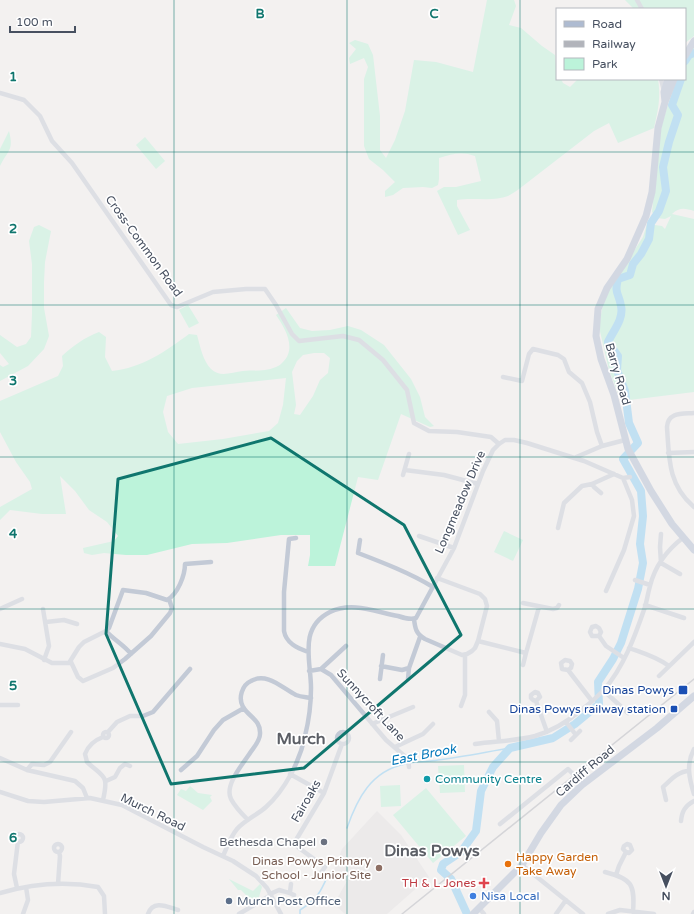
<svg xmlns="http://www.w3.org/2000/svg" width="694" height="914" font-family="'Varela Round',sans-serif">
<rect width="100%" height="100%" fill="#f3f1f0"/>
<path fill="#e4e2e2" d="M377 811 401 835 429 877 387 914H345L334 904 347 881 333 873 342 849Z"/>
<path fill="#bcf3da" fill-rule="evenodd" d="M487 0H514L516 6 509 25 521 28 542 46 555 55 557 79H561L563 83 570 87 578 79H658C661 98 658 110 654 128L618 143 609 123 594 131 519 189C516 191 512 194 508 196 493 202 473 197 457 200V206L470 230 458 235 437 191 444 187H456L481 181 475 156C462 151 452 154 439 158V179L438 185 432 188 423 187 403 188 393 195 385 197V191L395 182 383 170 369 159 364 146V79L368 67 364 58 350 64 349 58 356 49 349 43 355 40 368 44 373 55 377 90 380 116V150L386 158 395 140 405 111 414 60 436 62 473 72Z
M625 0H694V36L685 43V9H634Z
M694 47V211C685 208 679 207 672 214L694 219V392L621 401 609 370 599 327 604 297 643 237 647 224 662 226 665 229 671 216 665 219 657 218 652 212 661 127 676 79H685V58Z
M9 131C14 151 8 149 0 166V149Z
M145 137 165 161 156 169 136 145Z
M39 225 51 231 45 262 44 282V308L49 336 44 349 28 366 0 381V365L3 367 9 364 0 353V335L17 347 26 344 31 337 32 314V264L29 241 34 227Z
M188 305 199 323 189 328 179 310Z
M286 308 300 328 312 331 330 330 348 326 361 330 384 345 411 379 420 397 425 417 434 426 430 427 401 414 378 480 358 477 335 566H308L310 555V535H281L227 543 192 544 147 555H126L104 553 92 555 84 553 83 548 114 541 118 536 107 522 89 510 75 491 60 476 66 514H42L10 510 0 520V507L32 489 30 482 16 462 0 432V401L58 376 63 366 62 356C74 345 84 338 99 332L106 337 105 357 112 371C142 368 166 351 189 334L197 335C200 346 203 361 211 369 220 378 232 372 243 371 254 370 265 372 276 367 279 366 281 364 283 362 297 348 285 328 276 315ZM314 353H324L330 358 328 373 320 380 313 396 300 415 294 414 296 405 292 372 297 361 303 355ZM286 378 283 405 278 423 269 431 223 439 178 444 168 432 163 412 167 396 192 388Z
M504 531 523 540 513 561 494 552Z
M464 765 465 792 440 793 438 766Z
M400 785 401 806 381 807 380 786Z
M190 786 198 793 212 795 210 797 212 801 203 810 177 795 181 789 186 791Z
M426 788 466 836 433 863 393 815Z
M229 879 253 891 260 884 262 887 259 897 252 901 249 900 250 899 241 890H238Z"/>
<g fill="none" stroke-linecap="round" stroke-linejoin="round">
<path stroke="#86ccf4" stroke-width="1.5" d="M347 828C357 799 371 771 405 764 415 761 427 762 438 760 462 757 486 752 510 748
M300 914V910C318 899 321 891 329 873"/>
<path stroke="#86ccf4" stroke-width="8" d="M685 61 689 55 694 53
M467 914 451 879 441 870 443 864 461 852 476 831 481 791 493 767 510 748 553 738 575 724 599 704 598 682 613 659 621 643 638 589 643 563 640 544 643 516 641 491 623 459 638 443 629 423 625 391 617 370 618 356 608 342C613 331 624 319 621 306 619 293 614 294 618 279L630 275 633 264 641 254 649 239 651 223 659 211 666 191 663 167 669 142 678 115 672 105 681 79"/>
<path stroke="#c3cad6" stroke-width="4.5" d="M637 0 642 9
M661 79 664 91
M0 93 24 100 40 116 52 141 72 163 171 305 177 307 213 292 246 289H265L276 305 292 334 299 341 343 336 359 340 383 360 407 390 414 423 429 431 457 432 491 437 499 444
M503 377 522 381 529 354 533 349 558 355 564 359 569 372 582 383 590 402 597 432 602 446
M694 413C682 414 668 412 667 427 669 458 668 485 694 507
M668 453 694 452
M574 458 602 446 625 440
M405 470 444 475 478 484
M403 475 409 454
M592 484 594 487 601 493
M558 528 564 503 582 486 592 484 614 474
M661 534 660 547 661 563 680 574
M419 536 454 548
M296 538 289 539 284 592V631C286 643 297 648 308 652
M360 540 358 553C384 563 410 573 433 587
M635 580 650 585
M606 591 624 550 634 516 632 500 623 478
M523 603 553 609 557 608 559 605
M645 605 684 618
M0 609 22 599
M43 609 49 646 44 660
M414 619C415 628 416 634 425 639L462 655 467 654 472 651 475 648 478 641 487 606 485 599 480 594 437 578
M46 622 64 620 77 624
M106 631C114 640 124 645 131 654
M599 636H592L590 632 592 627 596 626 599 628 601 632 599 636 606 646 624 658
M478 641 526 653 539 607
M0 644 25 649 52 663H69L79 647 84 642 106 631 109 628 123 590 146 593 167 600C178 594 185 575 185 564L211 562
M629 648C643 653 657 657 669 666
M71 662 78 677 83 681 113 668 125 659 151 636 170 613 172 608 169 599
M523 665 526 653
M381 666 402 670 409 668 420 637
M321 669 346 646
M568 670 571 668 572 664 570 661 565 660 561 663 562 669 568 670 592 701
M309 671 321 669 331 675 386 740 408 759 409 767
M659 676 694 642
M380 679 383 655
M408 679 409 668
M603 690 628 713
M536 701 540 697 538 693 535 692 531 695V698L533 700 536 701 547 732
M0 705H18
M461 706 465 695V655
M489 712 497 721 499 741
M566 722 576 735
M372 724 413 707
M103 735a3 3 0 1 1 6 0a3 3 0 1 1-6 0Z
M108 732 117 722 130 716H143L153 712 190 669
M337 738a6 6 0 1 1 12 0a6 6 0 1 1-12 0Z
M103 737C95 740 88 746 85 754L87 762C104 778 109 774 103 800
M571 740 580 731
M475 744C495 741 516 741 535 736 552 731 567 722 580 711 588 705 596 698 603 691 624 667 635 636 645 607 647 600 648 593 650 586 655 566 668 549 684 537
M395 747 423 734 433 724
M694 749C686 764 689 778 694 794
M0 758 27 770 75 781 83 788 87 798
M27 770 32 764 44 765 50 762 71 732
M181 770 197 756 214 730 223 720 244 708
M290 774 324 793
M576 778 582 785
M106 781 115 777 120 768 125 764 130 766
M0 792 28 801 44 802 90 798 122 805 203 847 233 861 256 876 267 888 281 914
M666 800 663 787C670 781 678 771 689 771
M248 820C242 814 235 807 231 799 224 785 243 764 250 753 254 747 260 741 260 734 261 720 249 717 243 707 238 698 242 685 251 681 267 672 282 688 296 695 301 697 306 697 311 698
M681 821C682 811 685 806 694 801
M500 824 568 769 573 774
M15 838a4 4 0 1 1 8 0a4 4 0 1 1-8 0Z
M54 848a4 4 0 1 1 8 0a4 4 0 1 1-8 0Z
M223 856C227 847 231 836 237 829 245 820 257 815 266 807 285 790 300 761 305 736 309 720 311 705 311 688 311 661 298 628 330 612 352 601 376 612 398 616 404 618 410 620 416 618L454 548 483 471 493 450 499 444 505 440H514L527 443 584 461 623 478 630 477
M522 865 583 914
M605 872C632 879 635 884 633 912
M616 875 619 866 626 852 623 849 624 846 627 844 630 845 632 850 629 853 626 852
M318 877 325 867 299 848 296 845V840L324 793 342 744
M58 884 60 856 59 852
M17 888 14 874 18 841
M290 892 291 884
M0 893C31 884 66 881 98 887L104 896 105 914
M270 894 279 890C285 892 289 892 294 895
M479 908 484 914
M23 914 28 900 26 887
M148 914C153 899 168 907 178 910
M239 914 271 895
M556 914 566 900
M608 914 620 910 654 914
M693 914 694 912"/>
<path stroke="#aebbd1" stroke-width="7" d="M685 56 694 41
M674 79 665 102 658 128 652 192 646 216 627 259 607 288 598 309 596 336 601 359 614 395 628 449 651 491 672 524 694 550
M665 102 664 92 668 79
M473 914 522 865 541 833 561 805 582 785 657 728 694 696"/>
<path stroke="#b2b4bb" stroke-width="1.5" d="M402 914 694 679"/>
</g>
<path d="M0 0H694V914H0ZM271 438 404 525 461 635 304 768 171 784 106 634 118 479Z" fill="#f3f1f0" fill-opacity=".55" fill-rule="evenodd"/>
<path fill="none" stroke="#0f766e" stroke-width="3" stroke-linejoin="round" d="M271 438 404 525 461 635 304 768 171 784 106 634 118 479Z"/>
<path fill="none" stroke="#0f766e" stroke-width="1" stroke-opacity="0.55" d="M174 0V914M347 0V914M520 0V914M0 152H694M0 305H694M0 457H694M0 609H694M0 762H694"/>
<g fill="#1a4fb4" stroke="#fff" stroke-width="1.5">
<rect x="678" y="685" width="10" height="10" rx="2"/>
<rect x="670" y="705" width="8" height="8" rx="2"/>
</g>
<circle fill="#0f9aa8" stroke="#fff" stroke-width="1.5" cx="427" cy="779" r="4"/>
<circle fill="#6b7280" stroke="#fff" stroke-width="1.5" cx="324" cy="842" r="4"/>
<circle fill="#e8710a" stroke="#fff" stroke-width="1.5" cx="508" cy="864" r="4"/>
<circle fill="#8d6e63" stroke="#fff" stroke-width="1.5" cx="379" cy="868" r="4"/>
<path fill="#e0444e" stroke="#fff" stroke-width="1.5" d="M482 877h4v4h4v4h-4v4h-4v-4h-4v-4h4z"/>
<circle fill="#3f7fe0" stroke="#fff" stroke-width="1.5" cx="473" cy="896" r="4"/>
<circle fill="#5c6f8a" stroke="#fff" stroke-width="1.5" cx="229" cy="901" r="4"/>
<g text-anchor="middle" stroke-width="3.5" stroke-linejoin="round" paint-order="stroke">
<g font-size="12" fill="#475060" stroke="#fff">
<text transform="translate(144 246) rotate(54)" y="4">Cross-Common Road</text>
<text transform="translate(618 374) rotate(74)" y="4">Barry Road</text>
<text transform="translate(460 502) rotate(-67)" y="4">Longmeadow Drive</text>
<text transform="translate(371 705) rotate(47)" y="4">Sunnycroft Lane</text>
<text transform="translate(585 771) rotate(-40)" y="4">Cardiff Road</text>
<text transform="translate(306 801) rotate(-60)" y="4">Fairoaks</text>
<text transform="translate(153 812) rotate(26)" y="4">Murch Road</text>
</g>
<g font-size="12" fill="#164399" stroke="#fff" text-anchor="end">
<text x="674" y="694">Dinas Powys</text>
<text x="666" y="713">Dinas Powys railway station</text>
</g>
<g font-size="12" fill="#0d838f" stroke="#fff" text-anchor="start">
<text x="435" y="783">Community Centre</text>
</g>
<g font-size="12" fill="#5b616d" stroke="#fff" text-anchor="end">
<text x="316" y="846">Bethesda Chapel</text>
</g>
<g font-size="12" fill="#c56008" stroke="#fff" text-anchor="start">
<text x="516" y="861">Happy Garden<tspan x="516" dy="14">Take Away</tspan></text>
</g>
<g font-size="12" fill="#785e54" stroke="#fff" text-anchor="end">
<text x="371" y="865">Dinas Powys Primary<tspan x="371" dy="14">School - Junior Site</tspan></text>
</g>
<g font-size="12" fill="#be3a42" stroke="#fff" text-anchor="end">
<text x="476" y="887">TH &amp; L Jones</text>
</g>
<g font-size="12" fill="#366cbe" stroke="#fff" text-anchor="start">
<text x="481" y="900">Nisa Local</text>
</g>
<g font-size="12" fill="#4e5e75" stroke="#fff" text-anchor="start">
<text x="237" y="905">Murch Post Office</text>
</g>
<g font-size="13" font-style="italic" fill="#0076b9" stroke="#fff">
<text transform="translate(423 754) rotate(-11)" y="5">East Brook</text>
</g>
<g font-size="16" font-weight="bold" fill="#5c5f66" stroke="#fff">
<text x="301" y="744">Murch</text>
<text x="432" y="856">Dinas Powys</text>
</g>
</g>
<g font-size="13" text-anchor="middle" font-weight="bold" fill="#0f766e" stroke="#fff" stroke-width="3.5" stroke-linejoin="round" paint-order="stroke">
<text x="260" y="18">B</text>
<text x="434" y="18">C</text>
<text x="13" y="81">1</text>
<text x="13" y="233">2</text>
<text x="13" y="385">3</text>
<text x="13" y="538">4</text>
<text x="13" y="690">5</text>
<text x="13" y="842">6</text>
</g>
<rect x="556" y="8" width="130" height="72" fill="#ffffff" stroke="#b5b9bf"/>
<rect x="564" y="21" width="20" height="6" fill="#aebbd1" stroke="#b5b9bf"/>
<text x="592" y="28" font-size="12" fill="#475060">Road</text>
<rect x="564" y="41" width="20" height="6" fill="#b2b4bb" stroke="#b5b9bf"/>
<text x="592" y="48" font-size="12" fill="#475060">Railway</text>
<rect x="564" y="58" width="20" height="12" fill="#bcf3da" stroke="#b5b9bf"/>
<text x="592" y="68" font-size="12" fill="#475060">Park</text>
<g transform="translate(666 886) rotate(180)" stroke="#ffffff" stroke-width="3" paint-order="stroke">
<path d="M0-3L7 15L0 10L-7 15Z" fill="#475060"/>
<text y="-6" font-size="11" font-weight="bold" text-anchor="middle" fill="#475060">N</text>
</g>
<path d="M10 26v6h65v-6" fill="none" stroke="#475060" stroke-width="2"/>
<text x="16" y="26" font-size="12" fill="#475060" stroke="#ffffff" stroke-width="3" paint-order="stroke">100 m</text>
</svg>
